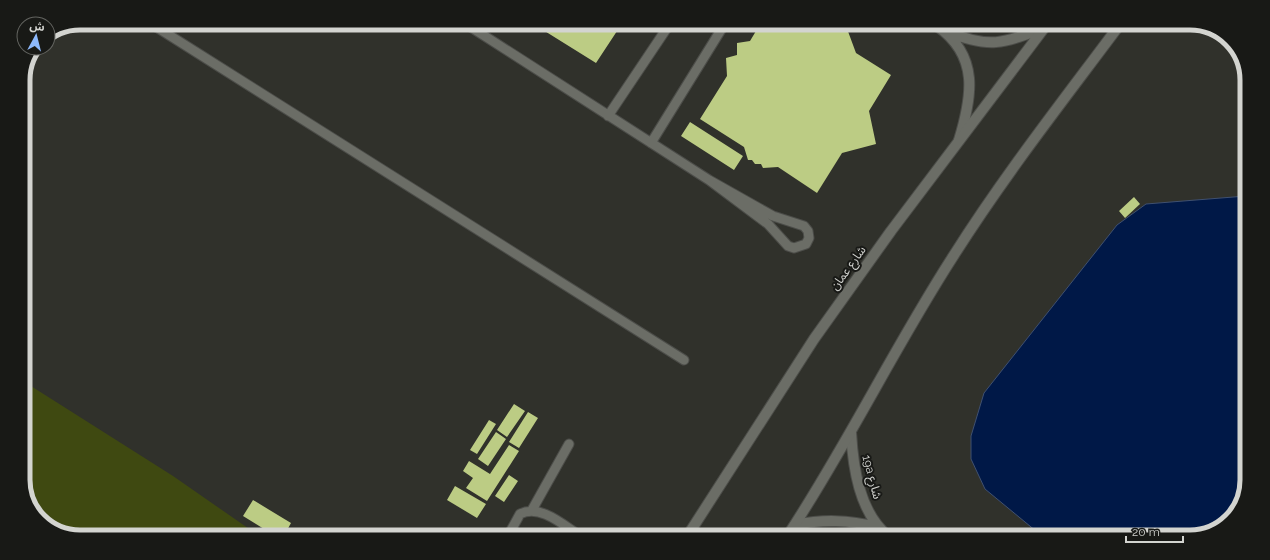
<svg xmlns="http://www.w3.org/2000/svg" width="1270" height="560" font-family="Raleway,'Noto Sans Arabic',sans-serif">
<rect width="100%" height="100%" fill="#30312b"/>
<path fill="#3f4911" d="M23 381 173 476 255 533H58L35 515 23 484Z"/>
<path fill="#001847" stroke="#3f5070" d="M1246 196 1243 502 1222 527 1190 537 1042 536 985 489 971 459V436L984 393 1117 225 1146 204Z"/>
<path fill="#bccc84" d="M535 25H621L596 63Z
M759 26H846L856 53 891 75 869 111 876 144 842 153 817 193 778 167 763 168 761 164H755L752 160H748L744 147 700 119 727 76 726 58 737 55V43L750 41Z
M690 122 743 156 734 170 681 136Z
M1134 197 1140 204 1125 218 1119 211Z
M514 404 525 411 507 437 497 430Z
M528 412 538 418 519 448 509 442Z
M489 420 496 424 477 454 470 450Z
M496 432 506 439 488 466 478 459Z
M509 445 519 451 487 501 466 488 473 478 463 471 469 461 490 474Z
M509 475 518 481 504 502 495 496Z
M455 486 486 504 477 518 447 500Z
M253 500 291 523 285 534H272L243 516Z"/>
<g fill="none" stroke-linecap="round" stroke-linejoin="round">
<defs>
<path id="lane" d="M150 23 684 360
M466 24 709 180 773 216 804 226 808 231 809 238 806 244 794 248 788 246 768 224 709 180
M608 116 669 25
M651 143 724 25
M532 510 569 444
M509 534 520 514C540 504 562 524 579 535"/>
<path id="street" d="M937 26C980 56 972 97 959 140
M946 31C989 49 1003 44 1045 27
M851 432C853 467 859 512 888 536
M795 525C824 519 848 520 877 527"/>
<path id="secondary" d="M688 535 814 339 891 231 1045 27
M788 535C848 444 895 346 954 255 1004 176 1062 102 1118 27"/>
</defs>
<use href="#lane" stroke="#4c4d49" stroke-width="11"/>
<use href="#street" stroke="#4c4d49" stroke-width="12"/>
<use href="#secondary" stroke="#4c4d49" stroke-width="12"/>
<use href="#lane" stroke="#6b6d66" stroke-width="9"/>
<use href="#street" stroke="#6b6d66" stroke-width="10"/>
<use href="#secondary" stroke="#6b6d66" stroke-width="10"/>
</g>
<g text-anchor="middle" stroke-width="4" stroke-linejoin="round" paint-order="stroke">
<g font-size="12" fill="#d3d4d0" stroke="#181916">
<text transform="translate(848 268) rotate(-54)" y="4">شارع عمان</text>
<text transform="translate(872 477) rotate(75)" y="4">19a شارع</text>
</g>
</g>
<path d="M0 0H1270V560H0ZM80 30H1190A50 50 0 0 1 1240 80V480A50 50 0 0 1 1190 530H80A50 50 0 0 1 30 480V80A50 50 0 0 1 80 30Z" fill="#181916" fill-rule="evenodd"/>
<path fill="none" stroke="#d3d4d0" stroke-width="5" d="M80 30H1190A50 50 0 0 1 1240 80V480A50 50 0 0 1 1190 530H80A50 50 0 0 1 30 480V80A50 50 0 0 1 80 30Z"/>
<g transform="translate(36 36) rotate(7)"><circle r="19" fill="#181916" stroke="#636460"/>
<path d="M0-3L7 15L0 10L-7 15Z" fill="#8db9fc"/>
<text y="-6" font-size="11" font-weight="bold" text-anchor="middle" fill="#d3d4d0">ش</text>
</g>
<path d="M1126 536v6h57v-6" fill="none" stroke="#d3d4d0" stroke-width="2"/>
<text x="1132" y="536" font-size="12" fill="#d3d4d0" stroke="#181916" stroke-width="3" paint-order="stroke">20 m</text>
</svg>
